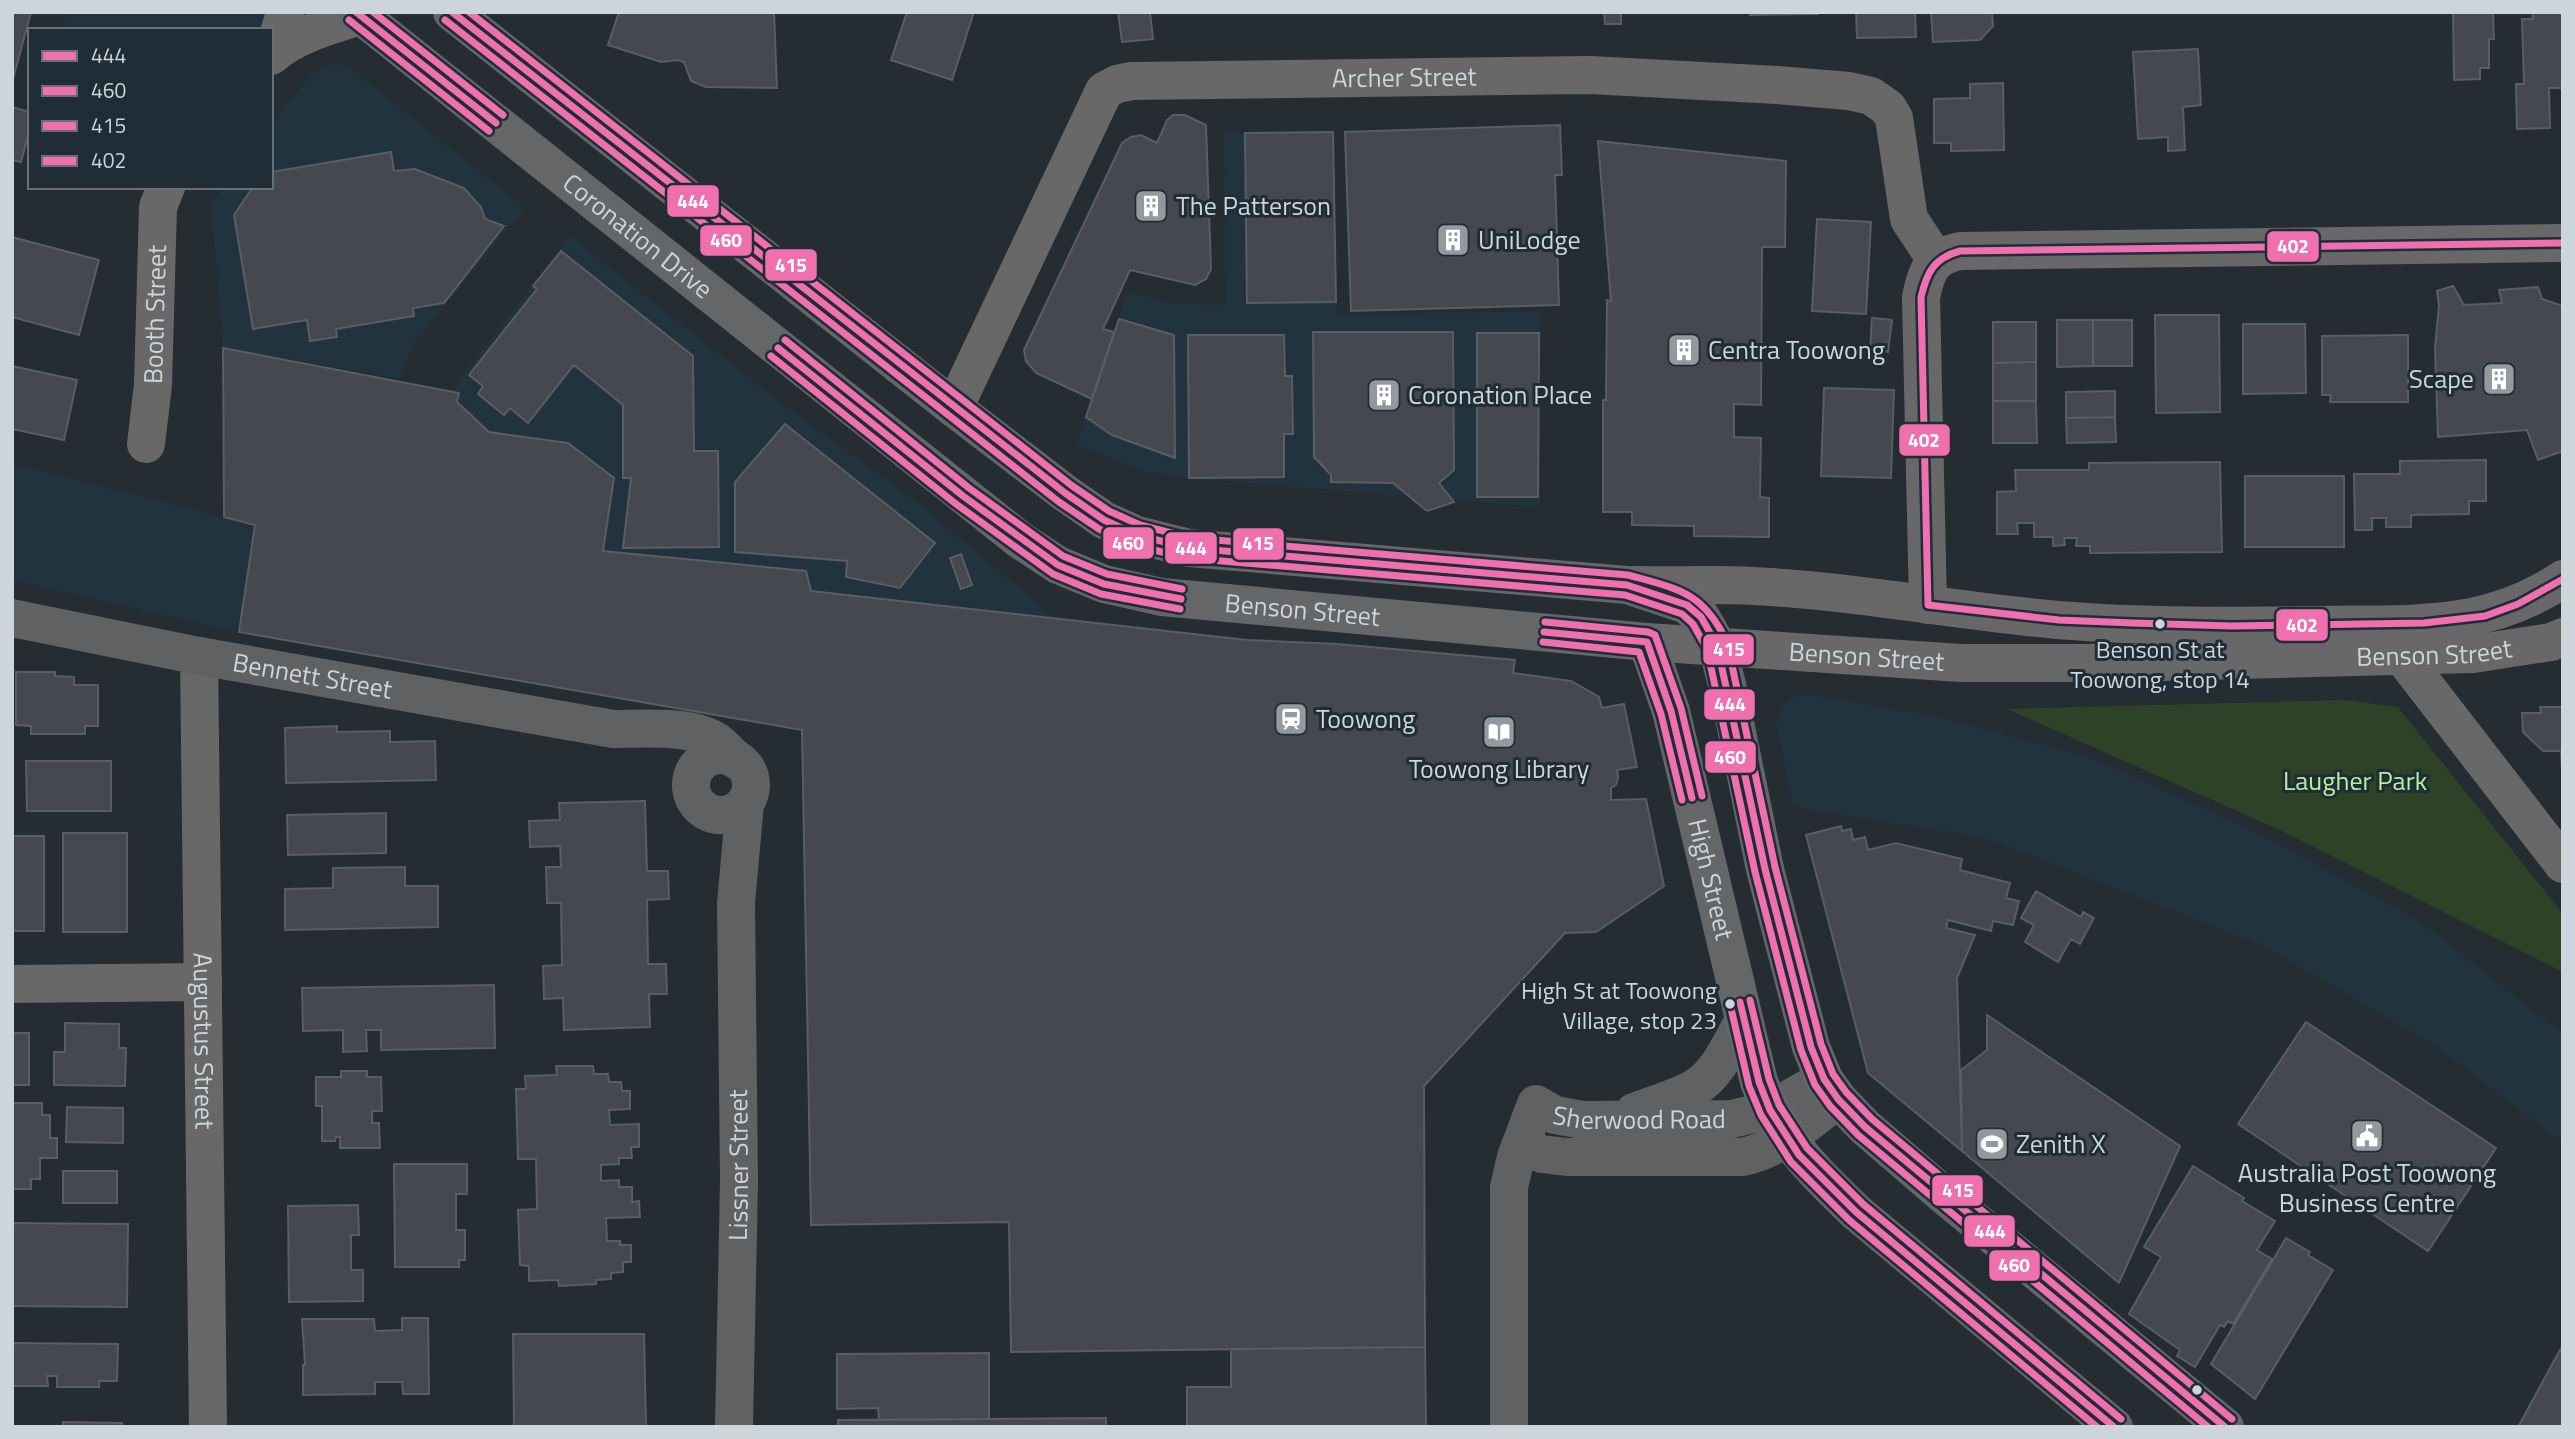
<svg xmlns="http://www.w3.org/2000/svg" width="2575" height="1439" font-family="'Titillium Web',sans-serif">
<rect width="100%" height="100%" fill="#252c32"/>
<path fill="#223340" d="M59 12H261L265 23 260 30H70Z
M333 63 350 68 525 208 412 346 400 378 223 348 211 206 224 187H271V124L312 74Z
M1224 131 1245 133 1333 132 1337 316 1541 311 1540 507 1176 477 1142 471 1077 444 1127 293 1173 303 1225 306Z
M570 236 777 400 913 499 1055 618 600 567 614 478 568 443 489 432 457 402 458 393 451 391Z
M12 464 255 525 239 632 12 580Z
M1806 694 1941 718 2089 757 2258 833 2421 922 2563 1034V1143L2437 1047 2262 945 1983 837 1804 809 1792 803 1776 720 1786 703 1796 696Z"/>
<path fill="#2d4226" d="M2345 700 2398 707 2563 914V972L2280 830 2007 709Z"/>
<path fill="#45484e" stroke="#5a5d62" stroke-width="2" d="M12 12H31L12 83Z
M619 12H774L777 88 706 87 691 81 684 62 678 60 661 62 608 45Z
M907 12H974L952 80 891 60Z
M1118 12H1150L1153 39 1122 42Z
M1604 12H1621V24H1605Z
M1750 12H1818V14L1750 15Z
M1856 12H1915L1916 37 1857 38Z
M1931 12H1992L1993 26 1980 40 1933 42Z
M2453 12H2493L2494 39H2489V68H2480V79L2454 80Z
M2532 12H2563V88H2549L2550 128 2517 129 2516 84H2524L2522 19H2533Z
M2198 49 2201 105 2183 107 2185 150 2168 151V137L2138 139 2133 52Z
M2003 83 2004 150 1951 151V143H1934V99L1970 98V84Z
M12 107 30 112V128L21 162 12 160Z
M1173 115H1185L1206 125 1211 269 1206 279 1195 285 1130 270 1103 329 1114 332 1092 399 1036 373 1026 361 1024 350 1122 143 1131 137 1141 135 1157 143 1167 120Z
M1560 125 1562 175H1555L1559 305 1351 311 1345 132Z
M1333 132 1336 302 1247 303 1245 133Z
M1598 141 1786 161 1785 247H1762L1761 405 1734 404V437L1761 438 1760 497 1769 498V537L1694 536V526L1632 525V512H1603V400H1606L1607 300 1611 301Z
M391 152 394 171 415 169 464 188 481 207 485 219 504 226 444 303 413 308 414 316 336 329 337 337 310 341 307 320 253 329 234 215 253 187H271V172Z
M1817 219 1871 222 1866 314 1812 311Z
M12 237 99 260 79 335 12 317Z
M561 251 693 356 694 451H718L719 547 623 548 631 478H623V405L574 365 528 423 510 408 504 415 478 394 483 386 469 375 537 289 533 286Z
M2453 286 2464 305 2502 303 2499 290 2538 287 2542 299 2563 306V451L2538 460 2527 430 2438 437 2435 348 2439 305 2437 291Z
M2155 315H2219L2220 412 2156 413Z
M1872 318 1892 320 1888 352 1870 350Z
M1119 319 1174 335 1175 458 1112 435 1086 417Z
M2057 320H2093V366L2057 367Z
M2093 320H2132V366H2093Z
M1993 322H2036V362L1993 363Z
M2243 324H2305L2306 393 2243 394Z
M1313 332H1453L1454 470 1439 483 1454 502 1427 511 1393 483 1331 482V475L1314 457Z
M1477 333H1539L1538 497H1477Z
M1188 335H1284L1285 376H1292L1293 434H1284V477L1189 478Z
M2408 335V402H2330L2331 395H2322V336Z
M223 348 459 393 457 402 489 432 568 443 614 478 603 551 806 571 811 591 1247 640 1337 644 1515 660 1513 673 1571 681 1599 697 1602 708 1624 704 1637 767 1617 770 1618 777 1616 785 1611 788V800L1646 799 1664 886 1596 932 1565 933 1424 1086 1425 1347 1011 1352 1009 1222 811 1225 802 730 239 632 255 525 224 517Z
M2036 362V401H1993V363Z
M12 366 77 380 64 440 12 429Z
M1824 388 1894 390 1891 478 1821 476Z
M2115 391V417L2066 418V392Z
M1993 401H2036L2037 443H1993Z
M2115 417 2116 442 2067 443 2066 418Z
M785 424 935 543 900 588 846 577 847 561 735 552V482Z
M2486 460V501H2469V514L2411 515V527H2386V518H2372V530H2355L2354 474H2400V461Z
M2220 462 2222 552 2090 553V546H2076L2077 538H2064L2065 545 2053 546V537H2034V523H2017L2018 534H1997V492L2016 491 2015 470H2089V463Z
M2245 476H2344V547H2245Z
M961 554 972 585 961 589 950 558Z
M16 672H55V676L74 677V685H98V726H85V734H31V726L16 725Z
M2540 707H2563V789L2561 751H2543L2523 732 2522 713H2541Z
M337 726V732L390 731V742L435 741 436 780 286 783 285 728Z
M26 761H111V811H27Z
M645 801 647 871H668L669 899 647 900 648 964H666L667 994H649L650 1027 564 1030 563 998 544 999 543 966 562 965 561 903H547L546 867H561L560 846 530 847 529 821 560 820 559 803Z
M386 813V853L288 855 287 815Z
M1841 826 1842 831 1851 829 1853 840 1865 837 1868 850 1896 843 1962 859 1960 870 2010 883 2006 898 2019 901 2013 925 1993 921 1991 931 1948 920 1946 928 1975 935 1957 978 1962 1151 1868 1073 1806 835Z
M63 833H127V932H63Z
M12 836H44V931H12Z
M405 867V886H438V927L285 930V889L333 888V868Z
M2036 891 2081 917 2083 912 2094 918 2080 944 2071 939 2058 962 2025 942 2034 925 2021 918Z
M494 985 495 1048 381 1050V1030H366L367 1051 343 1052V1030L303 1031 302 988Z
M1987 1015 2180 1146 2119 1283 1962 1151 1961 1070 1987 1050Z
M2306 1022 2496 1148 2428 1251 2238 1124Z
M65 1023 119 1024V1048H126L125 1086 54 1085V1052H65Z
M12 1033H29V1085H12Z
M556 1066H593L594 1074H608L609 1082H621L622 1091H630V1109L609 1110 610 1125 639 1124V1147H631L632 1158H619V1164L601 1165V1181L619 1180V1187H632V1202L639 1201 640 1217 606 1218 607 1241H620V1245H631V1262H623V1272L611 1273V1279L596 1280V1284L559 1286 558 1280 529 1281V1266L520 1265 518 1210 537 1209 536 1159H518L516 1089H526L525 1076 557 1075Z
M341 1071H367V1077H381L382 1111H372V1123H379L380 1148H340V1137H336L335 1141H322V1106H316V1077H341Z
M12 1103H42V1115H50V1138H57V1158H40V1179H31V1189H12Z
M67 1107 123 1108V1143L66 1142Z
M394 1164H467V1194H456V1230H465V1260H459V1267H395Z
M2193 1166 2244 1198 2242 1201 2275 1221 2257 1250 2272 1259 2233 1324 2228 1321 2224 1327 2220 1325 2195 1367 2177 1356 2180 1350 2129 1314 2161 1257 2144 1247Z
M63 1171H117V1203H63Z
M358 1205 359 1235H351V1270H363V1301L289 1302 288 1206Z
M12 1223 128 1224 127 1307 12 1306Z
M2286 1238 2310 1252 2308 1255 2333 1270 2255 1399 2211 1364Z
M402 1318H428L429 1394H403L402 1382H375V1394L303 1395V1365H305L302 1319H374L375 1331 402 1330Z
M513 1334H644L646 1427H514Z
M12 1343 118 1344 117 1381H99V1387H57V1376H47L48 1386H12Z
M2563 1345V1427H2518L2555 1359Z
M1425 1347 1426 1427H1187V1387H1231V1349Z
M989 1353V1419L879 1420 878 1408 837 1409V1354Z
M1106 1418V1427H838V1420Z
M63 1422 122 1423V1427H63Z"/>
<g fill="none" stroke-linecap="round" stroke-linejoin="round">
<g stroke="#696868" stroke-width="38">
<path d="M273 54 285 12"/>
<path d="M271 56C295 35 331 25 361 16"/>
<path id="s1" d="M954 408 1104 91 1117 84 1132 81 1590 75 1777 85 1849 91 1871 96 1888 108 1894 118 1909 219 1936 260"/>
<path id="s2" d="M146 444 153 385 158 207 166 187"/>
<path d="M1928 605 1921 297C1927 269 1932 257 1960 251L2563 243"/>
<path d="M2385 634 2563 864"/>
<path id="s3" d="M199 656 208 1427"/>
<path d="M12 984 203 982"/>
</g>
<g stroke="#606162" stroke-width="38">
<path id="s4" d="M12 618 199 656 613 729C642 729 696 724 720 744 726 749 731 755 736 760"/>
<circle cx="721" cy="785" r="30"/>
<path d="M1634 1112C1654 1104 1678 1098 1696 1087 1719 1073 1731 1042 1744 1020"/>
<path d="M1520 1146 1542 1154 1567 1157H1742C1779 1150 1808 1122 1838 1099"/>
<path id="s5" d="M734 1427 739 1181 736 903 745 803"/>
<path id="s6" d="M1509 1427V1187L1516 1157 1536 1104 1555 1115 1583 1120 1732 1119 1770 1110 1824 1079"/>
</g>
<g stroke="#686869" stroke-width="38">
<path d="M1636 585C1675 586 1714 584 1753 586 1855 591 1956 611 2058 620 2144 627 2231 626 2318 625 2408 623 2484 632 2563 579"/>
<path id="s7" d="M1647 642 1961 663H2118L2473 654 2551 642 2563 637"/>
</g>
<g stroke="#656668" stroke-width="38">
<path id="s8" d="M356 12 1020 540 1058 565 1104 584 1162 597 1647 642 1671 711 1759 1082C1782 1141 1812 1170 1856 1212L2114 1427"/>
<path d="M452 12 954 408 1065 493 1104 520 1137 535 1189 548 1627 585 1687 605 1701 617 1717 645 1729 693 1765 869 1811 1047 1824 1079 1838 1099 1865 1127 1945 1196 2225 1427"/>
</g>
<defs>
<path id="bus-1" d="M356 12 496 123
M452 12 1065 493 1104 520 1137 535 1189 548 1627 585 1687 605 1701 617 1717 645 1765 869 1811 1047 1824 1079 1838 1099 1865 1127 2225 1427
M778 348 963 496 1058 565 1104 584 1181 599
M1544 632 1647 642 1671 711 1692 798
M1740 1002 1759 1082 1770 1110 1799 1155 1856 1212 2114 1427"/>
<path id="bus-2" d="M349 20 489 131
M445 20 1059 502 1099 529 1133 545 1187 558 1625 595 1682 614 1693 624 1707 649 1755 872 1801 1050 1815 1085 1830 1106 1858 1135 2208 1427
M771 356 956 504 1053 574 1101 594 1180 609
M1543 642 1639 652 1661 714 1682 800
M1730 1004 1749 1086 1761 1115 1791 1162 1849 1220 2097 1427"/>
<path id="bus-3" d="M373 12 503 115
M469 12 1071 485 1109 511 1140 525 1191 538 1628 575C1679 589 1703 592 1727 642L1775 867 1821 1044 1833 1074 1846 1092 1872 1119 2232 1419
M785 340 969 488 1063 556 1107 574 1182 589
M1545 622 1648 632 1655 635 1681 708 1702 796
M1750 1000 1769 1079 1779 1105 1807 1148 1863 1204 2121 1419"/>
<path id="bus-4" d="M2563 243 1960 251C1934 258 1927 272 1921 297L1928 605 2059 620 2133 623 2232 626 2424 623 2485 616 2518 604 2563 579"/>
</defs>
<use href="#bus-1" stroke="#202d37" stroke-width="12"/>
<use href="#bus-2" stroke="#202d37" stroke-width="12"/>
<use href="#bus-3" stroke="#202d37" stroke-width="12"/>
<use href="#bus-4" stroke="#202d37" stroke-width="12"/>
<use href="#bus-1" stroke="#ef6faf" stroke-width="7"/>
<use href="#bus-2" stroke="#ef6faf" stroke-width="7"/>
<use href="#bus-3" stroke="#ef6faf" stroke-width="7"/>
<use href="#bus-4" stroke="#ef6faf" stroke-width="7"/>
</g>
<defs>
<symbol id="building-square" viewBox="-11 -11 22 22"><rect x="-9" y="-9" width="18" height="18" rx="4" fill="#929aa0" stroke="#202d37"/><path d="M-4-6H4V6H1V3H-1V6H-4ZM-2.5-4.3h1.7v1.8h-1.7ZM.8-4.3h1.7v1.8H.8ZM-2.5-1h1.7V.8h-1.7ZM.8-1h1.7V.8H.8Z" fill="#fff"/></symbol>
<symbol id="station-square" viewBox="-11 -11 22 22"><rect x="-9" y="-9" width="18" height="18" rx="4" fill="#929aa0" stroke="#202d37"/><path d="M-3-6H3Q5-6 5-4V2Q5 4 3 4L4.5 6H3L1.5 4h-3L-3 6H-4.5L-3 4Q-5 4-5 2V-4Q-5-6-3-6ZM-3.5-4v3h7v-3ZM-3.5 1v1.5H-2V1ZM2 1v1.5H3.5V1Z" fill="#fff"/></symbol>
<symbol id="library-square" viewBox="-11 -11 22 22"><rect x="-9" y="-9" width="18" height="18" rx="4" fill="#929aa0" stroke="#202d37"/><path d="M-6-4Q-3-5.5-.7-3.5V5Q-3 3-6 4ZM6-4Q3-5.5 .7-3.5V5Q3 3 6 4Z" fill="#fff"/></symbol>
<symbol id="civic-square" viewBox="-11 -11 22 22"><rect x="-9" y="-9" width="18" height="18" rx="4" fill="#929aa0" stroke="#202d37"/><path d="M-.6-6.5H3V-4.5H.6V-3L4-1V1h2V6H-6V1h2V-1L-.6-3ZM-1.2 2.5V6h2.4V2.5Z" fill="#fff"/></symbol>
<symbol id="stadium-square" viewBox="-11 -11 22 22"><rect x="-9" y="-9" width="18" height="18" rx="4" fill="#929aa0" stroke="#202d37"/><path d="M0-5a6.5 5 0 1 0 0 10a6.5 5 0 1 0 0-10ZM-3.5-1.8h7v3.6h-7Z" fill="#fff"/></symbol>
</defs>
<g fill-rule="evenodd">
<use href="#building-square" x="1132" y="187" width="38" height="38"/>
<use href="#building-square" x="1434" y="221" width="38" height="38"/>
<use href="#building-square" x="1665" y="331" width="38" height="38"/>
<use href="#building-square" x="2480" y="360" width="38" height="38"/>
<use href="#building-square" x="1365" y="376" width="38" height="38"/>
<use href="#station-square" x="1272" y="700" width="38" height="38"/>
<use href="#library-square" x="1480" y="713" width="38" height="38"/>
<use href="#civic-square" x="2348" y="1117" width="38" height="38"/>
<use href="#stadium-square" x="1973" y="1125" width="38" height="38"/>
</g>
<g fill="#ccd5db" stroke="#202d37" stroke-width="2.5">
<circle cx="2160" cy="624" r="6"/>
<circle cx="1730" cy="1004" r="6"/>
<circle cx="2197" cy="1390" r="6"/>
</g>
<g text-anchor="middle" stroke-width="6" stroke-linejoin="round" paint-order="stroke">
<g font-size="24" fill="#ccd5db" stroke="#202d37">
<text x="2160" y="658">Benson St at<tspan x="2160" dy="30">Toowong, stop 14</tspan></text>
<text x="1717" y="999" text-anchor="end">High St at Toowong<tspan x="1717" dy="30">Village, stop 23</tspan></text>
</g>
<g font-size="26" fill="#ccd5db" stroke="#202d37">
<text dy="9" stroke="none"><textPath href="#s1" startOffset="653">Archer Street</textPath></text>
<text dy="9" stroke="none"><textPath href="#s8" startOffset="360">Coronation Drive</textPath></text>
<text dy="9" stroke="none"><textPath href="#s2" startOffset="130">Booth Street</textPath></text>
<text dy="9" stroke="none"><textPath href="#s8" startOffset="1144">Benson Street</textPath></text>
<text dy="9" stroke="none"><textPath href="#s7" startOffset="788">Benson Street</textPath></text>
<text dy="9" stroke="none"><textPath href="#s7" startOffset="220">Benson Street</textPath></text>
<text dy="9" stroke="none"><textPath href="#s4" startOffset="306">Bennett Street</textPath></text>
<text dy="9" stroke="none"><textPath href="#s8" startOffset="1736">High Street</textPath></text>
<text dy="9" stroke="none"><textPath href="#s3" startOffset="385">Augustus Street</textPath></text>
<text dy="9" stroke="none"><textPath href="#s6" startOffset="434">Sherwood Road</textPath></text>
<text dy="9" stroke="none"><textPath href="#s5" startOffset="262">Lissner Street</textPath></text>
</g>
<g font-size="26" fill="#ccd5db" stroke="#202d37" text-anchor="start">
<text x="1176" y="215">The Patterson</text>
<text x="1478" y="249">UniLodge</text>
<text x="1708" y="359">Centra Toowong</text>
<text x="2474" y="388" text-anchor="end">Scape</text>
<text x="1408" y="404">Coronation Place</text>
<text x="1316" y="728">Toowong</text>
<text x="1499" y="778" text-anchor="middle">Toowong Library</text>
<text x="2016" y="1153">Zenith X</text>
<text x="2367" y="1182" text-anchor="middle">Australia Post Toowong<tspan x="2367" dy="30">Business Centre</tspan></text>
</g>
<g font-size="26" fill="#b5f19c" stroke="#202d37">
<text x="2355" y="790">Laugher Park</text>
</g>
</g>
<g stroke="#202d37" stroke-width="2.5">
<rect x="666" y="184" width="54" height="34" rx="7" fill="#ef6faf"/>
<rect x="699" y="224" width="54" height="33" rx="7" fill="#ef6faf"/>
<rect x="2266" y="230" width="54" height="33" rx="7" fill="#ef6faf"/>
<rect x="764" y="248" width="54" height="34" rx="7" fill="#ef6faf"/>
<rect x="1898" y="423" width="53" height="34" rx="7" fill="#ef6faf"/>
<rect x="1102" y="526" width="53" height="34" rx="7" fill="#ef6faf"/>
<rect x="1232" y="527" width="53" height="34" rx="7" fill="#ef6faf"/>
<rect x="1164" y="531" width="54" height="34" rx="7" fill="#ef6faf"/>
<rect x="2275" y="608" width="54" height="34" rx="7" fill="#ef6faf"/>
<rect x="1702" y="633" width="53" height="33" rx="7" fill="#ef6faf"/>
<rect x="1703" y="688" width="53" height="33" rx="7" fill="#ef6faf"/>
<rect x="1704" y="740" width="53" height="34" rx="7" fill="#ef6faf"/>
<rect x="1931" y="1174" width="53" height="33" rx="7" fill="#ef6faf"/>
<rect x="1963" y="1214" width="53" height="34" rx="7" fill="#ef6faf"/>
<rect x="1988" y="1249" width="53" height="33" rx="7" fill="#ef6faf"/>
</g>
<g font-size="19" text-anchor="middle" font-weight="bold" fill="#fff">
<text x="693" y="208">444</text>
<text x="726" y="247">460</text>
<text x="2293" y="253">402</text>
<text x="791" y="272">415</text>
<text x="1924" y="447">402</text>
<text x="1128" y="550">460</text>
<text x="1258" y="550">415</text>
<text x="1191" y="555">444</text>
<text x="2302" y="632">402</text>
<text x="1729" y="656">415</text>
<text x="1730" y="711">444</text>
<text x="1730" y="764">460</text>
<text x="1958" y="1197">415</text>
<text x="1990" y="1238">444</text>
<text x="2014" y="1272">460</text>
</g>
<rect width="2575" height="1439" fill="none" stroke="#ccd5db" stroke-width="28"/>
<rect x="28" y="28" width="245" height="161" fill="#202d37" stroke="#657079" stroke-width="2"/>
<rect x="42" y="51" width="35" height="10" fill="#ef6faf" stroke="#657079" stroke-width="2"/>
<text x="91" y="63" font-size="21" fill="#ccd5db">444</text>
<rect x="42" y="86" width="35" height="10" fill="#ef6faf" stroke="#657079" stroke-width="2"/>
<text x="91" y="98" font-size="21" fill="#ccd5db">460</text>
<rect x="42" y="121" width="35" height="10" fill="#ef6faf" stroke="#657079" stroke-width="2"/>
<text x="91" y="133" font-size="21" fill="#ccd5db">415</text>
<rect x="42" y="156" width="35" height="10" fill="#ef6faf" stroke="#657079" stroke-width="2"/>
<text x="91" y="168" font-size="21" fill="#ccd5db">402</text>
</svg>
